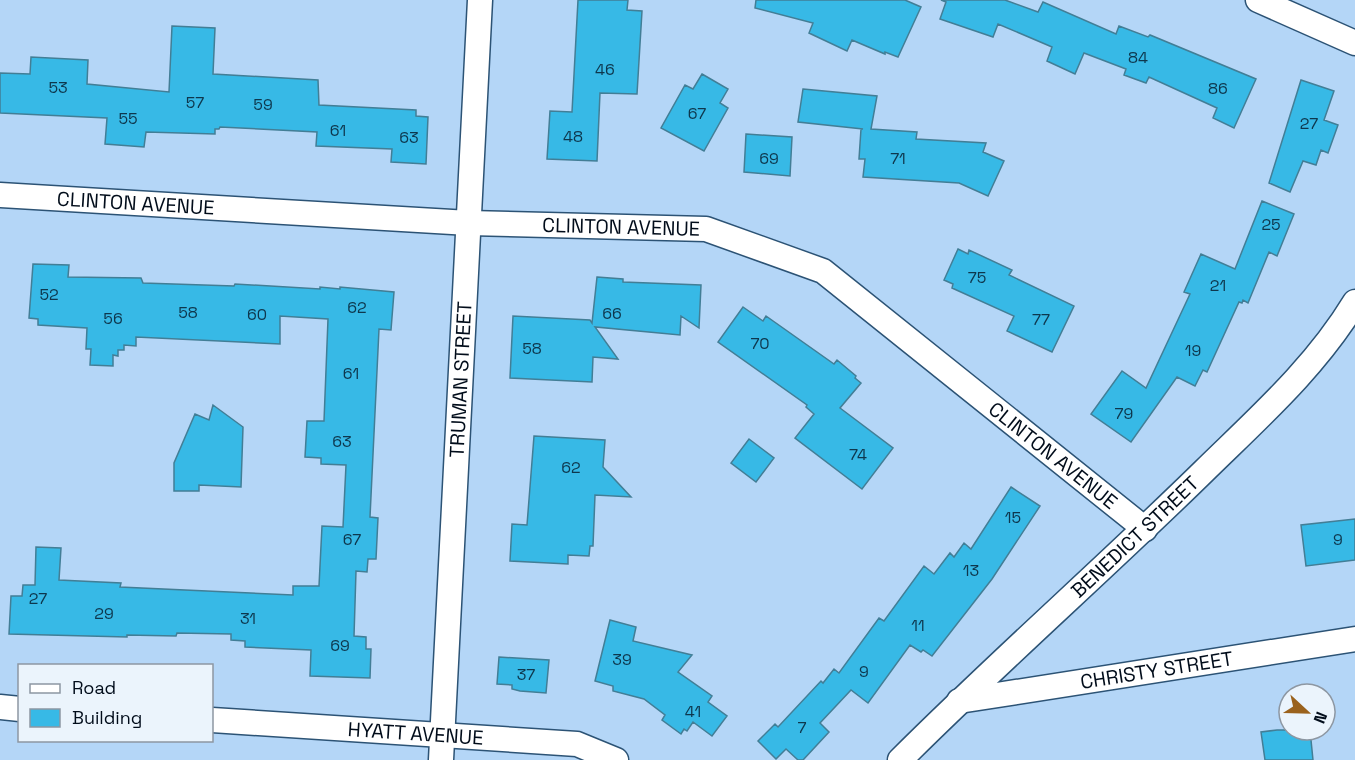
<svg xmlns="http://www.w3.org/2000/svg" width="1355" height="760" font-family="'Space Grotesk',sans-serif">
<rect width="100%" height="100%" fill="#b4d6f7"/>
<path fill="#37b9e6" stroke="#427e96" stroke-width="1.5" d="M578 0H628L627 10 642 11 637 94 600 93 597 161 547 159 550 111 572 112Z
M756 0H905L921 7 898 57 885 52V54L852 40 847 51 809 33 813 23 755 8Z
M941 0H1005L1038 12 1043 2 1116 34 1119 26 1148 37 1150 35 1256 79 1234 128 1213 118 1217 108 1149 77 1146 83 1124 75 1126 69 1084 53 1075 74 1047 61 1052 47 998 24 993 37 940 19 946 2Z
M172 26 215 28 213 74 318 80 319 105 416 110V116L428 117 426 164 391 162 392 149 316 146 317 132 220 127 219 129H215V134L146 132 144 147 105 144 107 118 0 113V73L30 74 31 57 88 60 87 84 169 92Z
M702 74 728 89 720 103 728 108 704 151 661 128 685 85 693 89Z
M1301 80 1334 91 1324 120 1338 125 1328 153 1321 150 1316 165 1303 161 1290 192 1269 183Z
M803 89 877 96 871 129 917 132 916 139 986 143 983 152 1004 161 988 196 959 183 863 177 865 159H859L861 129H863L798 122Z
M746 134 792 137 790 176 744 172Z
M1262 201 1294 214 1277 256 1269 252 1248 303 1243 300 1242 303 1239 302 1207 372 1203 370 1195 386 1177 377 1131 442 1091 414 1122 371 1146 388 1190 294 1184 292 1201 254 1235 269Z
M958 249 968 254 969 250 1012 270 1009 275 1074 306 1052 352 1007 331 1014 316 952 288 953 284 944 280Z
M33 264 69 265 68 277 141 278 143 283 234 286 235 284 320 289V287L340 289V287L394 292 391 330 379 329 370 517 378 518 376 559H368L367 572 356 571 354 636 366 637V649H371L370 678 310 676 311 650 245 647V641L231 640V634L177 633 176 636 127 635V637L9 634 11 596H22L23 585H35L36 547 61 548 59 580 121 583 120 587 293 595V586H319L322 526 343 527 346 465 321 464V458L305 457 307 421H324L328 319 280 316V344L136 337V346L124 345V350H118V356L113 355V366L90 365 91 349H86L87 328 38 325V319L29 318Z
M597 277 623 279V282L701 285 699 328 681 316 680 335 595 327 618 359 593 357 592 382 510 378 513 316 590 320 592 323Z
M743 307 763 321 766 316 834 364 837 360 856 376 855 378 861 383 840 408 893 448 862 489 795 438 814 414 806 407 807 405 718 342Z
M213 405 243 427 241 487 199 485V491H174V463L195 414 209 420Z
M534 436 605 440 603 467 631 497 595 495 593 546H590L589 556 568 555V564L510 561 512 524 527 525Z
M749 439 774 458 756 482 731 463Z
M1011 487 1040 506 992 579 932 656 923 650 921 652 910 645 868 703 851 690 820 723 829 732 803 760H798L786 749 776 759 758 741 775 724 778 727 821 681 823 683 834 669 839 673 879 618 884 621 924 566 934 574 950 553 954 557 964 543 971 549Z
M1355 519V560L1306 566 1301 525Z
M610 620 636 627 633 641 692 655 678 672 712 696 708 702 727 716 712 736 693 722 687 731 684 729 681 734 662 720 665 715 644 699 613 691V686L595 681Z
M499 657 549 660 546 693 520 691 512 689V685L497 684Z
M1277 730H1310L1313 760H1265L1261 732Z"/>
<g fill="none" stroke-linecap="round" stroke-linejoin="round">
<defs>
<g id="street">
<path d="M1258 0 1355 43"/>
<path id="s1" d="M0 195 469 223 706 229 823 271 1145 529"/>
<path id="s2" d="M959 701 1355 639"/>
<path d="M0 707 20 709"/>
<path id="s3" d="M212 720 577 744 616 760"/>
<path id="s4" d="M441 760 480 0"/>
<path id="s5" d="M900 760C999 661 1104 569 1204 471 1258 418 1315 368 1355 302"/>
</g>
</defs>
<use href="#street" stroke="#2c5375" stroke-width="27"/>
<use href="#street" stroke="#fff" stroke-width="24"/>
</g>
<g text-anchor="middle" stroke-width="6" stroke-linejoin="round" paint-order="stroke">
<g font-size="16" fill="#0e374d">
<text x="1138" y="63">84</text>
<text x="605" y="75">46</text>
<text x="58" y="93">53</text>
<text x="1218" y="94">86</text>
<text x="195" y="108">57</text>
<text x="263" y="110">59</text>
<text x="697" y="119">67</text>
<text x="128" y="124">55</text>
<text x="1309" y="129">27</text>
<text x="338" y="136">61</text>
<text x="573" y="142">48</text>
<text x="409" y="143">63</text>
<text x="769" y="164">69</text>
<text x="898" y="164">71</text>
<text x="1271" y="230">25</text>
<text x="977" y="283">75</text>
<text x="1218" y="291">21</text>
<text x="49" y="300">52</text>
<text x="357" y="313">62</text>
<text x="188" y="318">58</text>
<text x="612" y="319">66</text>
<text x="257" y="320">60</text>
<text x="113" y="324">56</text>
<text x="1041" y="325">77</text>
<text x="760" y="349">70</text>
<text x="532" y="354">58</text>
<text x="1193" y="356">19</text>
<text x="351" y="379">61</text>
<text x="1124" y="419">79</text>
<text x="342" y="447">63</text>
<text x="858" y="460">74</text>
<text x="571" y="473">62</text>
<text x="1013" y="523">15</text>
<text x="352" y="545">67</text>
<text x="1338" y="545">9</text>
<text x="971" y="576">13</text>
<text x="38" y="604">27</text>
<text x="104" y="619">29</text>
<text x="248" y="624">31</text>
<text x="918" y="631">11</text>
<text x="340" y="651">69</text>
<text x="622" y="665">39</text>
<text x="864" y="677">9</text>
<text x="526" y="680">37</text>
<text x="693" y="717">41</text>
<text x="802" y="733">7</text>
</g>
<g font-size="20" fill="#010c1a" stroke="#ebf4fc">
<text dy="7" stroke="none"><textPath href="#s1" startOffset="136">CLINTON AVENUE</textPath></text>
<text dy="7" stroke="none"><textPath href="#s1" startOffset="622">CLINTON AVENUE</textPath></text>
<text dy="7" stroke="none"><textPath href="#s4" startOffset="381">TRUMAN STREET</textPath></text>
<text dy="7" stroke="none"><textPath href="#s1" startOffset="1126">CLINTON AVENUE</textPath></text>
<text dy="7" stroke="none"><textPath href="#s5" startOffset="324">BENEDICT STREET</textPath></text>
<text dy="7" stroke="none"><textPath href="#s2" startOffset="200">CHRISTY STREET</textPath></text>
<text dy="7" stroke="none"><textPath href="#s3" startOffset="204">HYATT AVENUE</textPath></text>
</g>
</g>
<rect x="18" y="664" width="195" height="78" fill="#ebf4fc" stroke="#8d97a2" stroke-width="1.5"/>
<rect x="30" y="684" width="30" height="9" fill="#ffffff" stroke="#8d97a2" stroke-width="1.5"/>
<text x="72" y="694" font-size="18" fill="#010c1a">Road</text>
<rect x="30" y="709" width="30" height="18" fill="#37b9e6" stroke="#8d97a2" stroke-width="1.5"/>
<text x="72" y="724" font-size="18" fill="#010c1a">Building</text>
<g transform="translate(1307 712) rotate(112)"><circle r="28" fill="#ebf4fc" stroke="#8d97a2" stroke-width="1.5"/>
<path d="M0-4.5L10 22L0 15L-10 22Z" fill="#9a621d"/>
<text y="-9" font-size="16" font-weight="bold" text-anchor="middle" fill="#010c1a">N</text>
</g>
</svg>
